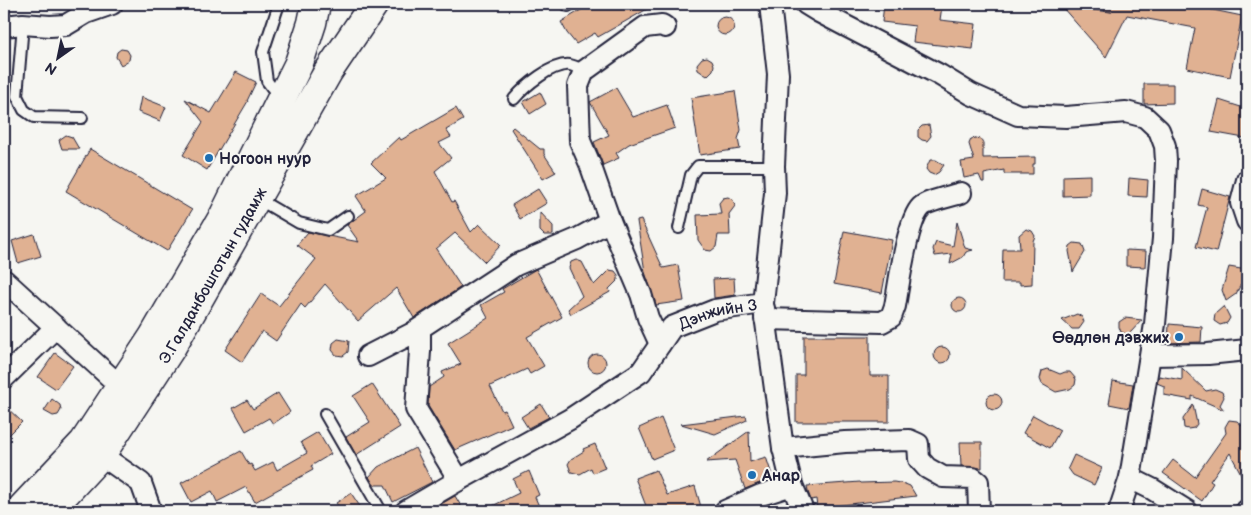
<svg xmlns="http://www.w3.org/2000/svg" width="1251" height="515" font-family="'Balsamiq Sans',sans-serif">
<rect width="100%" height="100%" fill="#f6f6f2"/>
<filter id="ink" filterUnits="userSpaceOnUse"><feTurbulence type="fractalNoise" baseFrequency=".02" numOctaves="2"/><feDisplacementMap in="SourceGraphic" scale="10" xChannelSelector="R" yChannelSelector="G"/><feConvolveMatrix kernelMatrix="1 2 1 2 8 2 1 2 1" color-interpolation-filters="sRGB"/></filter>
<g filter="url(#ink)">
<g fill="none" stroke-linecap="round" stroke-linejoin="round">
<path stroke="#6394a3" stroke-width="5" d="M494 4H497"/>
</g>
<path fill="#e0b192" stroke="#22223b" d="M591 4H656L598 37 595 33 576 44 567 33 561 22Z
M884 4H923L942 6 940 20 976 24 973 49 913 42 915 26 882 22Z
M1105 4H1184L1242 16 1230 77 1187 68 1195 28 1127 15 1106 57 1062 7 1112 12 1104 11Z
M716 26a9 9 0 1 1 18 0a9 9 0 1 1-18 0Z
M121 49 127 50 130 55 129 60 121 65 116 57 117 52Z
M707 57 712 60 714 65 713 70 707 76 698 70 697 64 702 58Z
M236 72 256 82 247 101H248L207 170 183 155 203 122 185 99 211 113Z
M1144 84H1173V103L1144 104Z
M616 88 633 117 667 105 675 128 629 144 616 153 619 158 603 165 594 142 609 135 590 102Z
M735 91 741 130 738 139 740 149 700 155 691 98Z
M540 92 546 104 530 114 523 102Z
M141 97 166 107 160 121 138 112Z
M1219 100 1247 109 1244 138 1211 132Z
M456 108 463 120 446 130 451 137 439 143 451 158 435 171 452 202 454 201 471 232 479 224 501 245 485 262 455 233 436 249 461 287 414 318 396 288 358 321 325 284 305 308 301 304 276 341 262 331 242 362 225 350 261 294 279 306 316 259 297 245 308 232 359 242 347 225 366 211 356 196 386 178 371 163 399 137 401 140Z
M929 125 931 136 927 141 922 140 918 137V130L922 126Z
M513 127 540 149H544V154L556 172 543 179 511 129Z
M66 135 72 137 79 149H62L59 140Z
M976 138 981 139 983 143V158L1035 157V164H1033V174H1004V170L984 174V182H982L979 175 964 178 961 162 974 160 969 144 971 139Z
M90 149 192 210 167 251 66 191Z
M930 160H936L944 165 939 172 934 175 929 173 926 169Z
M1090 175V195L1063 196V176Z
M1129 178 1148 180 1147 197 1128 196Z
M538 189 547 203 520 219 512 205Z
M1202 189 1230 197 1216 252 1196 247 1207 207 1198 205Z
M728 197 733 200 735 206 729 214 730 235H718L716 247 711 251 705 250 698 240 697 215 721 214 719 203 723 198Z
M540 212 553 226V235H544L540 231Z
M641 220 663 268 678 265 684 301 656 305 645 272 637 221Z
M957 222 965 248 973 250 966 252 963 257 950 264 952 254 935 256 933 249 936 242 953 246Z
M1026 229 1032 231 1035 236 1033 241 1032 284 1020 285V282H1002L1003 249H1020L1019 235Z
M844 231 892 240 882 293 834 284Z
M34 234 41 256 18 263 12 241Z
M1074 243 1082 244 1085 252 1073 272 1069 251 1070 246Z
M1126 250 1146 251 1145 267 1126 266Z
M576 260 582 262 594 285 609 270 615 271 618 275V280L609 289 610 292 571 314 568 309 582 296 569 268 571 262Z
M1229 267 1247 270V286L1241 284 1236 294 1226 301 1222 290Z
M536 269 562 317 527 337 544 366 530 374 527 369 490 386 502 411 505 410 512 425 455 450 428 406 429 387 444 377 442 372 461 364 448 343 488 318 481 305 504 292 502 289Z
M734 278 735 295 714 298 713 279Z
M952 305a7 7 0 1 1 14 0a7 7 0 1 1-14 0Z
M1224 306 1230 318 1227 323 1220 325 1214 321 1215 314Z
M1077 314 1082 317 1084 322 1079 329H1072L1062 320Z
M1125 318 1142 320 1131 332 1126 334 1121 332 1119 327V322Z
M1169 324 1202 327 1201 342 1168 343Z
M804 336H870V376H889V422H796V375H804Z
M338 339 349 341 348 352 343 356 336 355 332 350 333 343Z
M934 355a8 8 0 1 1 16 0a8 8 0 1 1-16 0Z
M55 353 73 366 56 389 38 377Z
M588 363a9 9 0 1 1 18 0a9 9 0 1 1-18 0Z
M1182 368 1206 391 1215 389 1222 392 1224 397 1220 405 1224 410 1192 396V400L1164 395V386L1157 383 1159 376 1182 380Z
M1048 369 1060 374 1065 372H1070L1076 379 1075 385 1070 389 1056 392 1042 384 1040 379 1042 371Z
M1113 381 1133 384 1129 408 1109 404Z
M372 384 400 427 356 455 346 437 370 422 353 396Z
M278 393 290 412 273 424 269 418 246 431 233 408 247 400 253 409Z
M986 402a8 8 0 1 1 16 0a8 8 0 1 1-16 0Z
M52 399 60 405 61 410 58 415 53 416 44 411Z
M541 404 549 417 528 428 521 417Z
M4 405 22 422 4 440Z
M1193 405 1197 424 1194 428 1188 429 1184 428 1183 419Z
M1033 415 1060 430 1050 448 1023 433Z
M746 416 747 420 715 434 681 424Z
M661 418 674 450 652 459 639 428Z
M1229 420 1237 421 1247 430V485L1230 453 1210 481 1213 483 1202 501 1163 473 1173 460 1195 477 1226 433 1225 427Z
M749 431 750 462 766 457 773 478 745 489 735 460 706 462Z
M318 432 331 454 311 466 313 470 255 502 246 487 217 502 212 491 191 502 181 483 241 451 249 465 251 464 255 471 273 462 277 470 307 453 301 442Z
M960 442H982V468L961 466Z
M595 444 605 468 593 473 591 468 580 474 571 472 568 464 571 459 584 451 583 449Z
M415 448 432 482 393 502 385 485H374L369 477 378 467Z
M1074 455 1102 468 1094 485 1073 475 1068 468Z
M656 470 667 495 695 486 701 507 688 511H648L635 478Z
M529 471 539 495 535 497 541 511H482L519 493 513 479Z
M860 482 861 483 894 482 905 484 910 486 916 496 817 508 816 499 811 500 808 492 807 486Z
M351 493 363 511H342L336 503Z
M455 496 464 511H429Z"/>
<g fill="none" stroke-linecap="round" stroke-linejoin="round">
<defs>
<path id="lane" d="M279 4 263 52 267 81 279 97
M568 6 571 4
M23 24 17 96 24 110 34 117 82 118
M514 99C525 86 552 63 570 65 575 66 580 69 584 71
M258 199 299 223 328 230 348 216
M679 228 691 175 698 166H774
M325 414 381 511"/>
<g id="street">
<path d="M806 4 819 12 940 75 971 94 1018 115 1066 117 1126 112 1145 117 1159 130 1165 146 1166 161 1163 238 1155 324 1130 478 1119 511"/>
<path d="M4 26 23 24 50 26 66 25 86 13 112 4"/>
<path d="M1247 180 1241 203 1247 221"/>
<path d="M610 221 590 164 580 141 578 86 584 71 645 27 662 25 665 27"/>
<path d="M4 280 120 386"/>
<path d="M764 308 783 448 792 485 803 511"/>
<path d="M765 319 882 322 891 317 895 306C899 284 907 221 921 207 927 201 952 196 961 193"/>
<path d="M420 329V351L416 409 459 480"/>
<path d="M1151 355 1208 354 1247 350"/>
<path d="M368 356 411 334 516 265 577 239 610 221 641 294 648 318 660 344"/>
<path d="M4 378 56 327"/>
<path d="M91 448 141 483 151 511"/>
<path d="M783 448 845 442 909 440 918 444 919 459 927 468 943 477 973 478 978 482 979 511"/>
<path d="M1130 478 1152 489 1187 511"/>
<path id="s1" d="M406 511 459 480 570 419 641 372 672 327 715 310 763 303 775 193 774 166 778 74 770 4"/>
<path d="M725 511 761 495 792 485"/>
<path d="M1246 511 1247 510"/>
</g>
<g id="primary">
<path d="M19 511 84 442 153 337 224 215 299 63 312 23 316 4"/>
<path id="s2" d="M49 511 101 455 171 348 328 72 374 4"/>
</g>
</defs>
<use href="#lane" stroke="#22223b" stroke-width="14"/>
<use href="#street" stroke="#22223b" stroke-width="24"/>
<use href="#primary" stroke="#22223b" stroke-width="31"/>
<use href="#lane" stroke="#f6f6f2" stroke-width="10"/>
<use href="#street" stroke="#f6f6f2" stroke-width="20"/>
<use href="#primary" stroke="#f6f6f2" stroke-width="28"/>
</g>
</g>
<g fill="#1f6fb2" stroke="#f6f6f2" stroke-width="2">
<circle cx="209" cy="158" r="5"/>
<circle cx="1179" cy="337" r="5"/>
<circle cx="752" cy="475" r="5"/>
</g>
<g text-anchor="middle" stroke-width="4" stroke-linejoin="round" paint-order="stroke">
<g font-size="16" font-weight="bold" fill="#22223b" stroke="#f6f6f2" text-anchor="start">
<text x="219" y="164">Ногоон нуур</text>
<text x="1169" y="343" text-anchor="end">Өөдлөн дэвжих</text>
<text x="762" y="481">Анар</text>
</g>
<g font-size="16" fill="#22223b" stroke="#f6f6f2">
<text dy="6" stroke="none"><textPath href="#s2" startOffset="288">Э.Галданбошготын гудамж</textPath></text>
<text dy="6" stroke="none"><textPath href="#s1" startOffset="376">Дэнжийн 3</textPath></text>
</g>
</g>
<rect width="1251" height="515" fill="none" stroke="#f6f6f2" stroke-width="20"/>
<rect x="10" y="10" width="1231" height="495" fill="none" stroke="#22223b" stroke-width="2" filter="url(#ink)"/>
<g transform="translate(58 58) rotate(213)" stroke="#f6f6f2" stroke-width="4" paint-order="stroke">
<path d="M0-4L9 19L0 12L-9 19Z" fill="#22223b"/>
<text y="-8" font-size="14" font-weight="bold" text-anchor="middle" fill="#22223b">N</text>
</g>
</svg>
